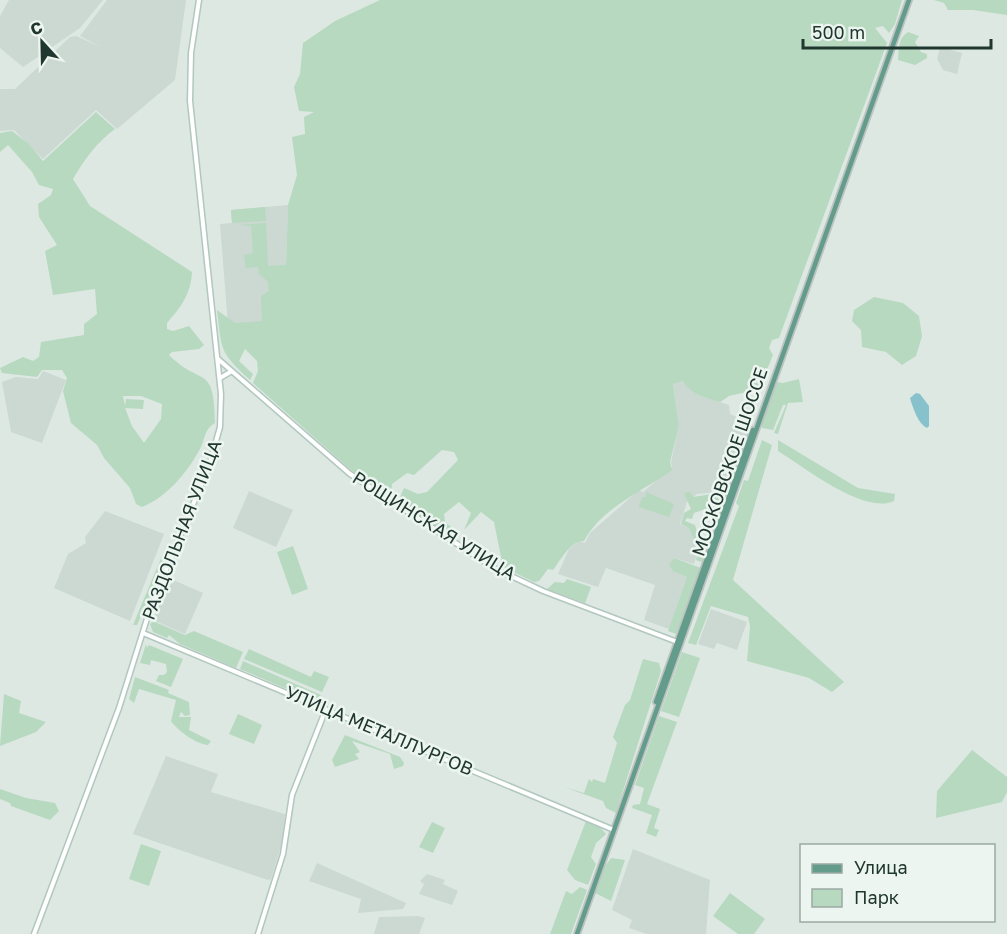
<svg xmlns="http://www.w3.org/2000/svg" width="1007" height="934" font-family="'Golos Text',sans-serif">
<rect width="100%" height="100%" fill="#dde8e3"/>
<path fill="#ccd8d2" d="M9 0H103L80 28 23 67 0 48V16Z
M107 0H186L175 80 117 129 96 110 43 159 14 130 0 131V89H15L70 37 76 36 101 47 80 36Z
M940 47 962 53 957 74 943 70 937 59Z
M288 205 286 265 265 322 228 325 220 224 232 223 231 210Z
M43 371 66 380 42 443 11 432 2 382 16 377 38 379Z
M683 381 701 396 729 405 730 414 753 424 726 491 697 494 687 502 680 524 689 528 698 550 694 564 674 558V572L687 577 669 629 644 620 655 585 606 568 598 587 558 574 569 549 579 541 585 543 590 533 639 490 643 492 672 467 671 462 679 426 673 384Z
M249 491 293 510 276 547 233 528Z
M105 511 164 534 130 621 54 588 68 554 86 543 85 537Z
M171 579 203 593 185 634 153 620Z
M711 609 747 622 737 650 717 643 714 649 698 644Z
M166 756 218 774 211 792 285 814 282 843 271 879 268 880 133 834Z
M633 849 710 880 706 934H647L629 928 632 920 612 910Z
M317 863 406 903 403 909 358 913 361 899 309 881Z
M427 874 445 880 443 884 458 891 452 905 419 894 424 884 420 881Z
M418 916 425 918 419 934H374L379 917Z"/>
<path fill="#b7d9bf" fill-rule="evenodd" d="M380 0H902L895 24 889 33 883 26 875 28 887 43 779 338 772 340 769 348 773 355 759 389 729 396 720 402C705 398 691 394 683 381L673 384 679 426 670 462 672 470C644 491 602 507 584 541 570 541 561 560 553 570L548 569 539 581 534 582 503 567 494 522 481 512 464 530 471 513 459 502 444 514 445 522 460 534 455 540 409 511 399 500 404 488 418 494 427 492 458 460 454 452 442 450 414 475 407 473 392 484 391 498 359 477 253 383 258 371 257 361 245 349 239 361 253 374 250 380C219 351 222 351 217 310L235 323 262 321 261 296 269 291 268 282 259 274 258 267 246 268 244 255 253 253 251 226 238 225 266 223 268 266 286 265 288 205 297 175 292 137 305 134 304 117 314 112 299 111 294 87 300 74 303 43 335 21Z
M934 0H1007V15L973 10H948L944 3Z
M908 32 919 36 915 42 921 52 927 54V58L915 65 898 60C899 49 898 38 908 32Z
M96 112 115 129C97 142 84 160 73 179L90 206 192 272C191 294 181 307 167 323V329L173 331 189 326 204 345 199 349 172 352 169 355C202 388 214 362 215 423 204 430 206 436 201 447 188 472 167 497 142 507L136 504 130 488 104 458 97 445 71 423 63 391 67 378 62 370H42L37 377 2 373 0 368 23 357 33 361 39 357 41 342 84 335V324L97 314 95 289 53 295 45 251 57 245 39 217 38 204 51 195 53 189 39 185 32 172 8 145 0 152V133L12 131 29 144 43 161ZM123 396H141L162 404 161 419 144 443 132 426 125 408 143 409 144 400 126 399 125 406Z
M265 207 266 221 232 223 231 210Z
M874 297 903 303 919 316 922 336 916 356 902 365 886 352 862 347 861 330 852 321 854 310Z
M799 379 803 402 788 403 778 434 774 433 786 405H783L773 430 762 428 761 423 776 382 783 383Z
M762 440 772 445 733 580 844 682 832 692 809 678 747 661 750 626 748 617 711 606 696 645 688 643 739 506 736 503 744 480 748 481Z
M778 440 858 488 895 494 894 501C864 515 804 467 778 451Z
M732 475 725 503 713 509 711 507 694 513 692 519 687 518 685 521 695 525 700 543 707 551 701 562 696 560 698 550 689 528 681 524 684 513 691 509 684 493 690 492 693 497 725 492Z
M646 492 674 504 669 517 639 507 642 497H646Z
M167 544 171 548 137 625H133Z
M293 546 308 589 292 595 277 552Z
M674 558 701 568 676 634 668 631 687 577 674 572 669 565Z
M567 579 591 587 585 603 547 589 555 582 564 583Z
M153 621 185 635 194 631 243 652 236 668 180 644 169 635 167 638 153 632 150 624Z
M146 644 147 648 149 645 183 659 171 687 156 681 159 675H164L167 672 166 664 151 660 150 665 140 663Z
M249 649 311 677 314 671 329 677 322 692 244 659Z
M682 652 700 658 679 717 661 711Z
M643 659 659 663 661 671 616 813 606 808 603 801 564 787 584 793 589 779 592 782 593 779 605 783 617 743 613 737 625 705 630 700Z
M243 661 321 695 315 701 240 669Z
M135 677 169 690 168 693 189 702 190 715 185 716 181 712 179 717H191L189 730 211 741 208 745C196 744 178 731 171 721L176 700 139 689 134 703 129 699Z
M4 694 21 701 19 713 46 722 36 732 0 746Z
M238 714 262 725 254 744 229 734Z
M659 716 677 722 647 804 660 809 654 828 659 830 656 837 646 833 652 815 632 808 633 805 640 804 644 788 635 785Z
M345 735 400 757 404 763 403 766 394 769 390 754 352 741 360 752 355 754 359 759 335 767 332 760Z
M972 750 1007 777V792L1002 802 936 818 937 791Z
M0 789 26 798 55 803 59 811 50 820 11 806 10 803 0 799Z
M586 821 600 827 606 834 596 843 591 857 596 864 588 885 575 880 567 870Z
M432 822 445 828 433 853 419 847Z
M141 844 161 851 149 886 129 879Z
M611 858 625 860 611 901 595 893 603 869Z
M580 887 587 890 571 934H550L566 891 572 894Z
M730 893 765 919 754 934H738L713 916Z"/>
<path fill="#87c2cc" d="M916 393 920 394 929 406V426L927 428C918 424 913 408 910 398Z"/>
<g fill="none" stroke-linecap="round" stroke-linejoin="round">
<defs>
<path id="secondary" d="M218 359 350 474 494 568 543 591 680 643
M220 378 232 371
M143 633 614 830
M34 934 119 708 151 606 209 466 220 427 221 394 190 101 191 53 199 0
M258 934 283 854 292 795 326 709"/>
<path id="primary" d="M656 702 753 430
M577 934 909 0"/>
</defs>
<use href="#secondary" stroke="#b1c7bf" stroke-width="7"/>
<use href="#primary" stroke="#bcc3c1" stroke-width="8"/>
<use href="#secondary" stroke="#fff" stroke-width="4"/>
<use href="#primary" stroke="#649c8c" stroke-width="4.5"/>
</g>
<g text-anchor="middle" stroke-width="5" stroke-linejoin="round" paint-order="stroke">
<g font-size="18" fill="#203730" stroke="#edf5f1">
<text transform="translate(730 462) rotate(-71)" y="6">МОСКОВСКОЕ ШОССЕ</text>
<text transform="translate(434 526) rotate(32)" y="6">РОЩИНСКАЯ УЛИЦА</text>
<text transform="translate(182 530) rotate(-69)" y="6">РАЗДОЛЬНАЯ УЛИЦА</text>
<text transform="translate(379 731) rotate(23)" y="6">УЛИЦА МЕТАЛЛУРГОВ</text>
</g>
</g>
<rect x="800" y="844" width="195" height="78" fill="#edf5f1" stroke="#9ba9a4" stroke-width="1.5"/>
<rect x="812" y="864" width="30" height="9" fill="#649c8c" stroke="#9ba9a4" stroke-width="1.5"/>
<text x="854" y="874" font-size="18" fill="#203730">Улица</text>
<rect x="812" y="889" width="30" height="18" fill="#b7d9bf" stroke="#9ba9a4" stroke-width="1.5"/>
<text x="854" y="904" font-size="18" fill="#203730">Парк</text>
<g transform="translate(42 42) rotate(338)" stroke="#edf5f1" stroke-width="4.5" paint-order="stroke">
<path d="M0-4.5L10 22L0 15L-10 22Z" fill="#203730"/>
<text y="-9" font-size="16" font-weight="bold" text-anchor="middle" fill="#203730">С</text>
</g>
<path d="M803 39v9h188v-9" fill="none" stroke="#203730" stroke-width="3"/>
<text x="812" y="39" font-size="18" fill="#203730" stroke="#edf5f1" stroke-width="4.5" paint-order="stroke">500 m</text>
</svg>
